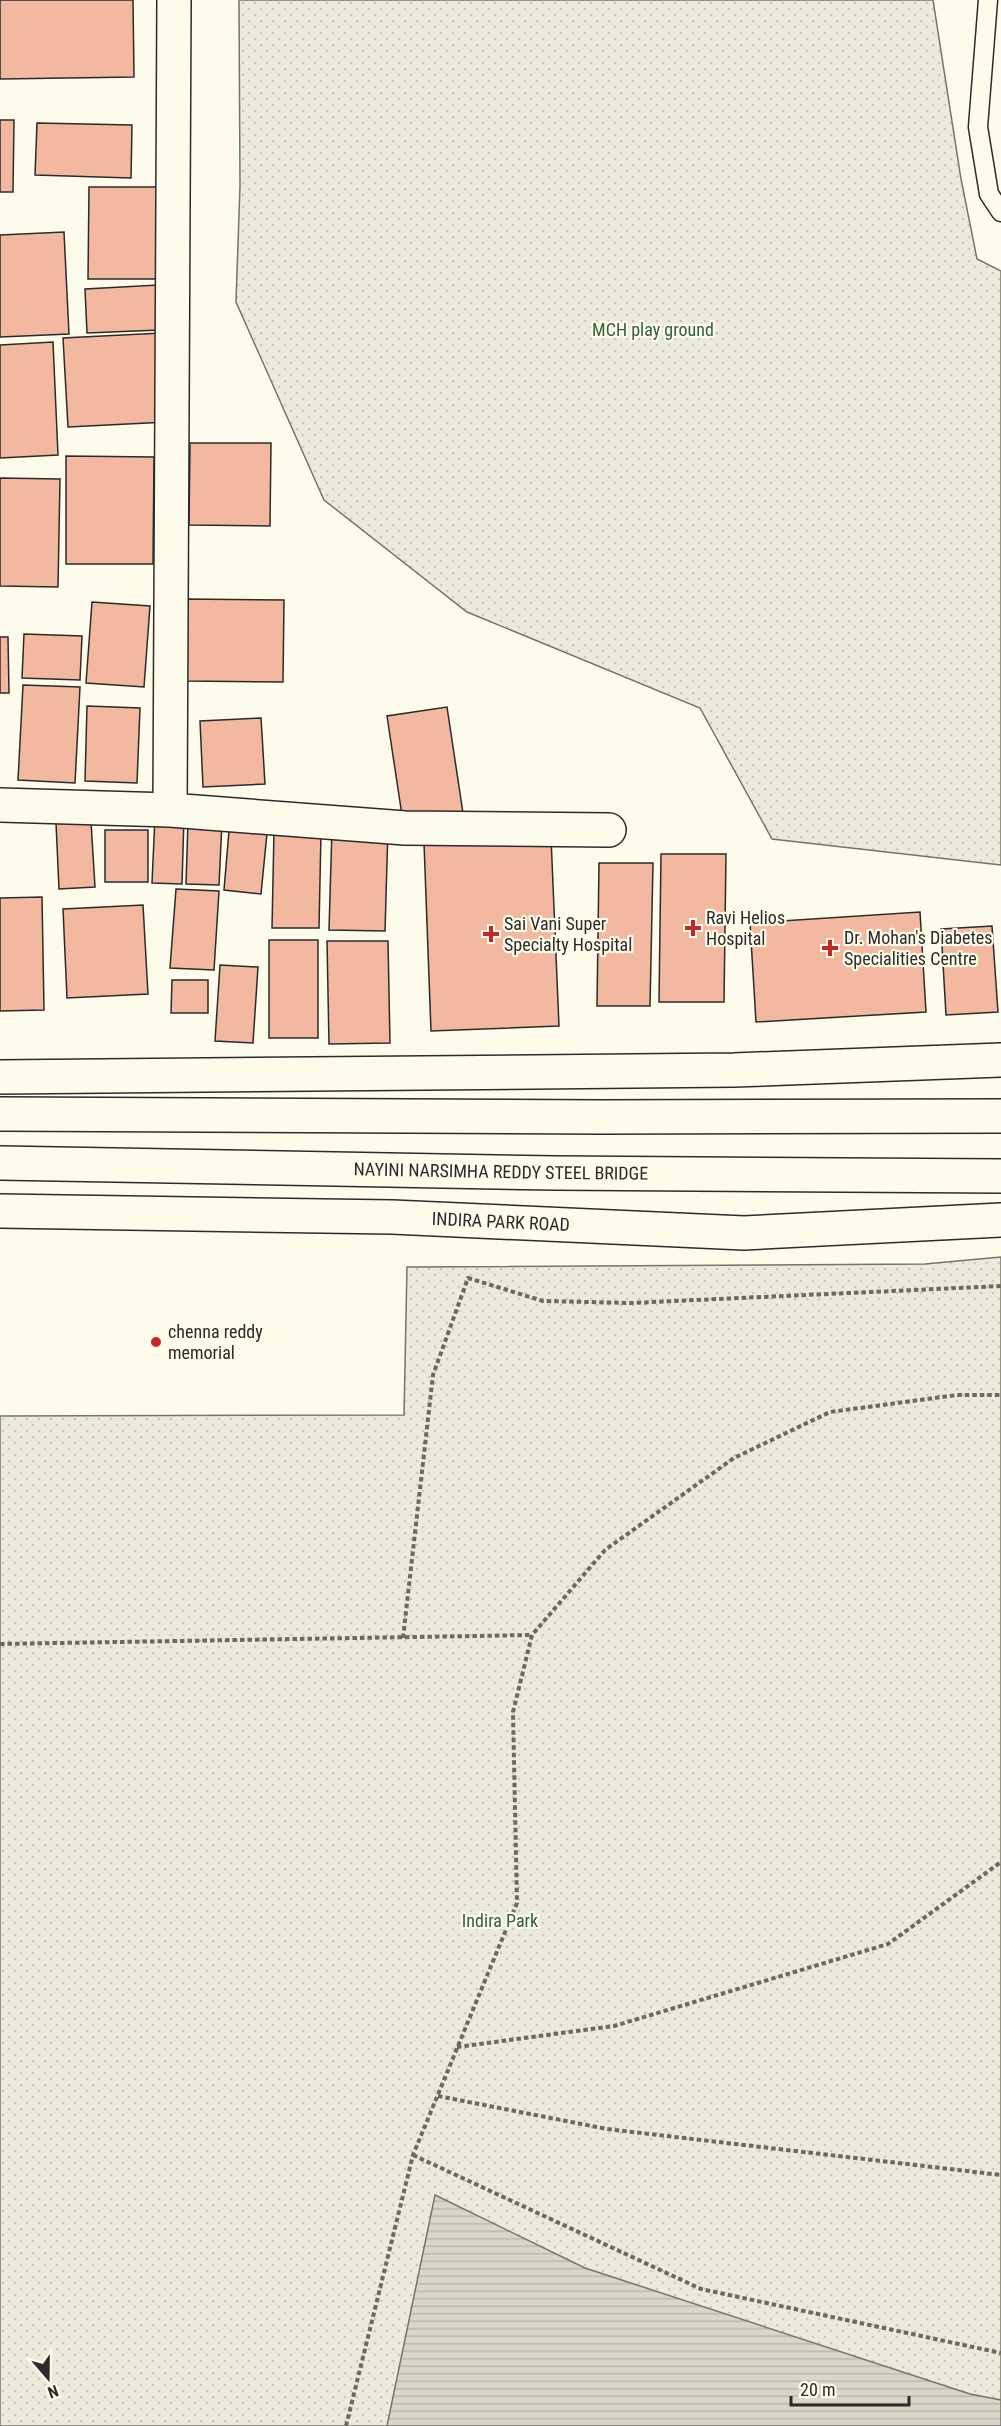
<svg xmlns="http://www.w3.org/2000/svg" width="1001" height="2426" font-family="'Roboto Condensed',sans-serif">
<defs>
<pattern id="park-dots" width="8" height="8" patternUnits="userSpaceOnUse" patternTransform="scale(1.5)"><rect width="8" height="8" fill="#ecebdb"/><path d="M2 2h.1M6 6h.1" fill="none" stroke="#cbcabc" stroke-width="1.8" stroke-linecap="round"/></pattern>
<pattern id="water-rules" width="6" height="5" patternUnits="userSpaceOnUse" patternTransform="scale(1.5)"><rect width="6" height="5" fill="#d8d7c9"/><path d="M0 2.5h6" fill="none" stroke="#bab9ad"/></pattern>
</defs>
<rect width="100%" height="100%" fill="#fdfbea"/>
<path fill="url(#park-dots)" stroke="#74746e" stroke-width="1.5" d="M239 0H933L961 179 977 259 1001 271V865L772 839 700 708 467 612 324 500 236 302 240 186Z
M1001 1257V2426H0V1416L404 1415 407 1267 925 1264Z"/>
<path fill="url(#water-rules)" stroke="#74746e" stroke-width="1.5" d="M435 2195 585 2268 970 2394 1001 2400V2426H387Z"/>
<path fill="#f2b8a0" stroke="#2b2b2b" stroke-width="1.5" d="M0 0H133L134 77 0 79Z
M0 120H14L13 192H0Z
M37 123 132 125 131 178 35 175Z
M89 187H164L163 279H88Z
M64 232 69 334 0 337V235Z
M158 285 160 330 87 333 85 289Z
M162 333 167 422 68 427 63 338Z
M53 342 58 455 0 458V345Z
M190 443H271L270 526 189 525Z
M66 456 154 457 153 564H66Z
M0 478 60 479 58 587 0 586Z
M185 599 284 600 283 682 185 681Z
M92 602 150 606 144 687 86 683Z
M24 634 82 636 80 680 22 678Z
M0 637H8L9 693H0Z
M23 685 80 687 75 783 18 780Z
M87 706 140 708 137 783 85 781Z
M447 707 463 813 403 822 387 716Z
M261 718 265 784 203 787 200 721Z
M155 817H184L182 884 152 883Z
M230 819 268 823 261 894 224 890Z
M188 821 222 822 219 885 186 884Z
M91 822 95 887 59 889 56 823Z
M332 828 388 829 385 931 329 930Z
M105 830H148V882H105Z
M274 831 321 832 319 928H272Z
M551 837 559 1026 431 1031 424 843Z
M661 854H726L724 1002H659Z
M599 863H653L650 1006H597Z
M176 889 219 891 214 970 170 968Z
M42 897 44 1010 0 1011V898Z
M143 905 148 994 67 998 63 909Z
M920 912 926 1012 756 1022 750 923Z
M992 926 998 1012 946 1015 941 929Z
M269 940H318V1038H269Z
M327 941H388L390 1043 329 1044Z
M220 965 258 967 253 1043 215 1041Z
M172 980H208V1013H171Z"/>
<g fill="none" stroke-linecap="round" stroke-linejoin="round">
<defs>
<path id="lane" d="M988 0 978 127 989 194 1001 212"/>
<path id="street" d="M0 805 170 810 405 828 609 830
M170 810 174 0"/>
<g id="primary">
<path d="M0 1077 734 1070 1001 1060"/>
<path d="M0 1114 602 1117 1001 1116"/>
<path id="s1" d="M0 1163 555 1173 1001 1176"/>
<path id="s2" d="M0 1211 392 1217 744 1233 1001 1220"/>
</g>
</defs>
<use href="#lane" stroke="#2b2b2b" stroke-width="21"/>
<use href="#street" stroke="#2b2b2b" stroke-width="36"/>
<use href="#primary" stroke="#2b2b2b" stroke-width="36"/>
<path stroke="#6a6964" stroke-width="4" stroke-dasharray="4.5 3" stroke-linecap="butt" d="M403 1638 433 1375 468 1278 543 1301 631 1303 1001 1286
M0 1644 532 1635
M457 2047 614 2026 888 1944 1001 1862
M438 2096 607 2129 1001 2175
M413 2155 701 2289 1001 2353
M346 2426 413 2155 517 1903 513 1712 532 1635 605 1550 734 1458 830 1412 957 1395H1001"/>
<use href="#lane" stroke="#fdfbea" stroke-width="18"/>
<use href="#street" stroke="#fdfbea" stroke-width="33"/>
<use href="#primary" stroke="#fdfbea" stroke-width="33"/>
</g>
<g fill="#c62828" stroke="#fdfbea" stroke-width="2">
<path d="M690 919h6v6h6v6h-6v6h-6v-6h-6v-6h6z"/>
<path d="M488 925h6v6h6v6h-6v6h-6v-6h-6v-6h6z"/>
<path d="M827 939h6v6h6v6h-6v6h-6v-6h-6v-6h6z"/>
<circle cx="156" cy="1342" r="6"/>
</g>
<g text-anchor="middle" stroke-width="4.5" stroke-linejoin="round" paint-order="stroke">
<g font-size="18" fill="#34623c" stroke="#fdfbea">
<text x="653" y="336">MCH play ground</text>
<text x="500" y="1927">Indira Park</text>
</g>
<g font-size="18" fill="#2b2b2b" stroke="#fdfbea" text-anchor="start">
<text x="706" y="924">Ravi Helios<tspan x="706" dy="21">Hospital</tspan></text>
<text x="504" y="930">Sai Vani Super<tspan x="504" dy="21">Specialty Hospital</tspan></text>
<text x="844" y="944">Dr. Mohan's Diabetes<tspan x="844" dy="21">Specialities Centre</tspan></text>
<text x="168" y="1338">chenna reddy<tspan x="168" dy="21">memorial</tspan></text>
</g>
<g font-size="18" fill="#2b2b2b" stroke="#fdfbea">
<text dy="6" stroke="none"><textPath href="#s1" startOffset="501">NAYINI NARSIMHA REDDY STEEL BRIDGE</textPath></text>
<text dy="6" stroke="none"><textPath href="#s2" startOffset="501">INDIRA PARK ROAD</textPath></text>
</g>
</g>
<g transform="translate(48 2378) rotate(160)" stroke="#fdfbea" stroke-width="4.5" paint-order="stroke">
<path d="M0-4.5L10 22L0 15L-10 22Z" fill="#2b2b2b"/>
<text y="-9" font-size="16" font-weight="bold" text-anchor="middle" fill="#2b2b2b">N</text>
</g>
<path d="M791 2396v9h118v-9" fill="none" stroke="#2b2b2b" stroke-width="3"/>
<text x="800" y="2396" font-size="18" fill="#2b2b2b" stroke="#fdfbea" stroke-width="4.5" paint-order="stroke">20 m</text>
</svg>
